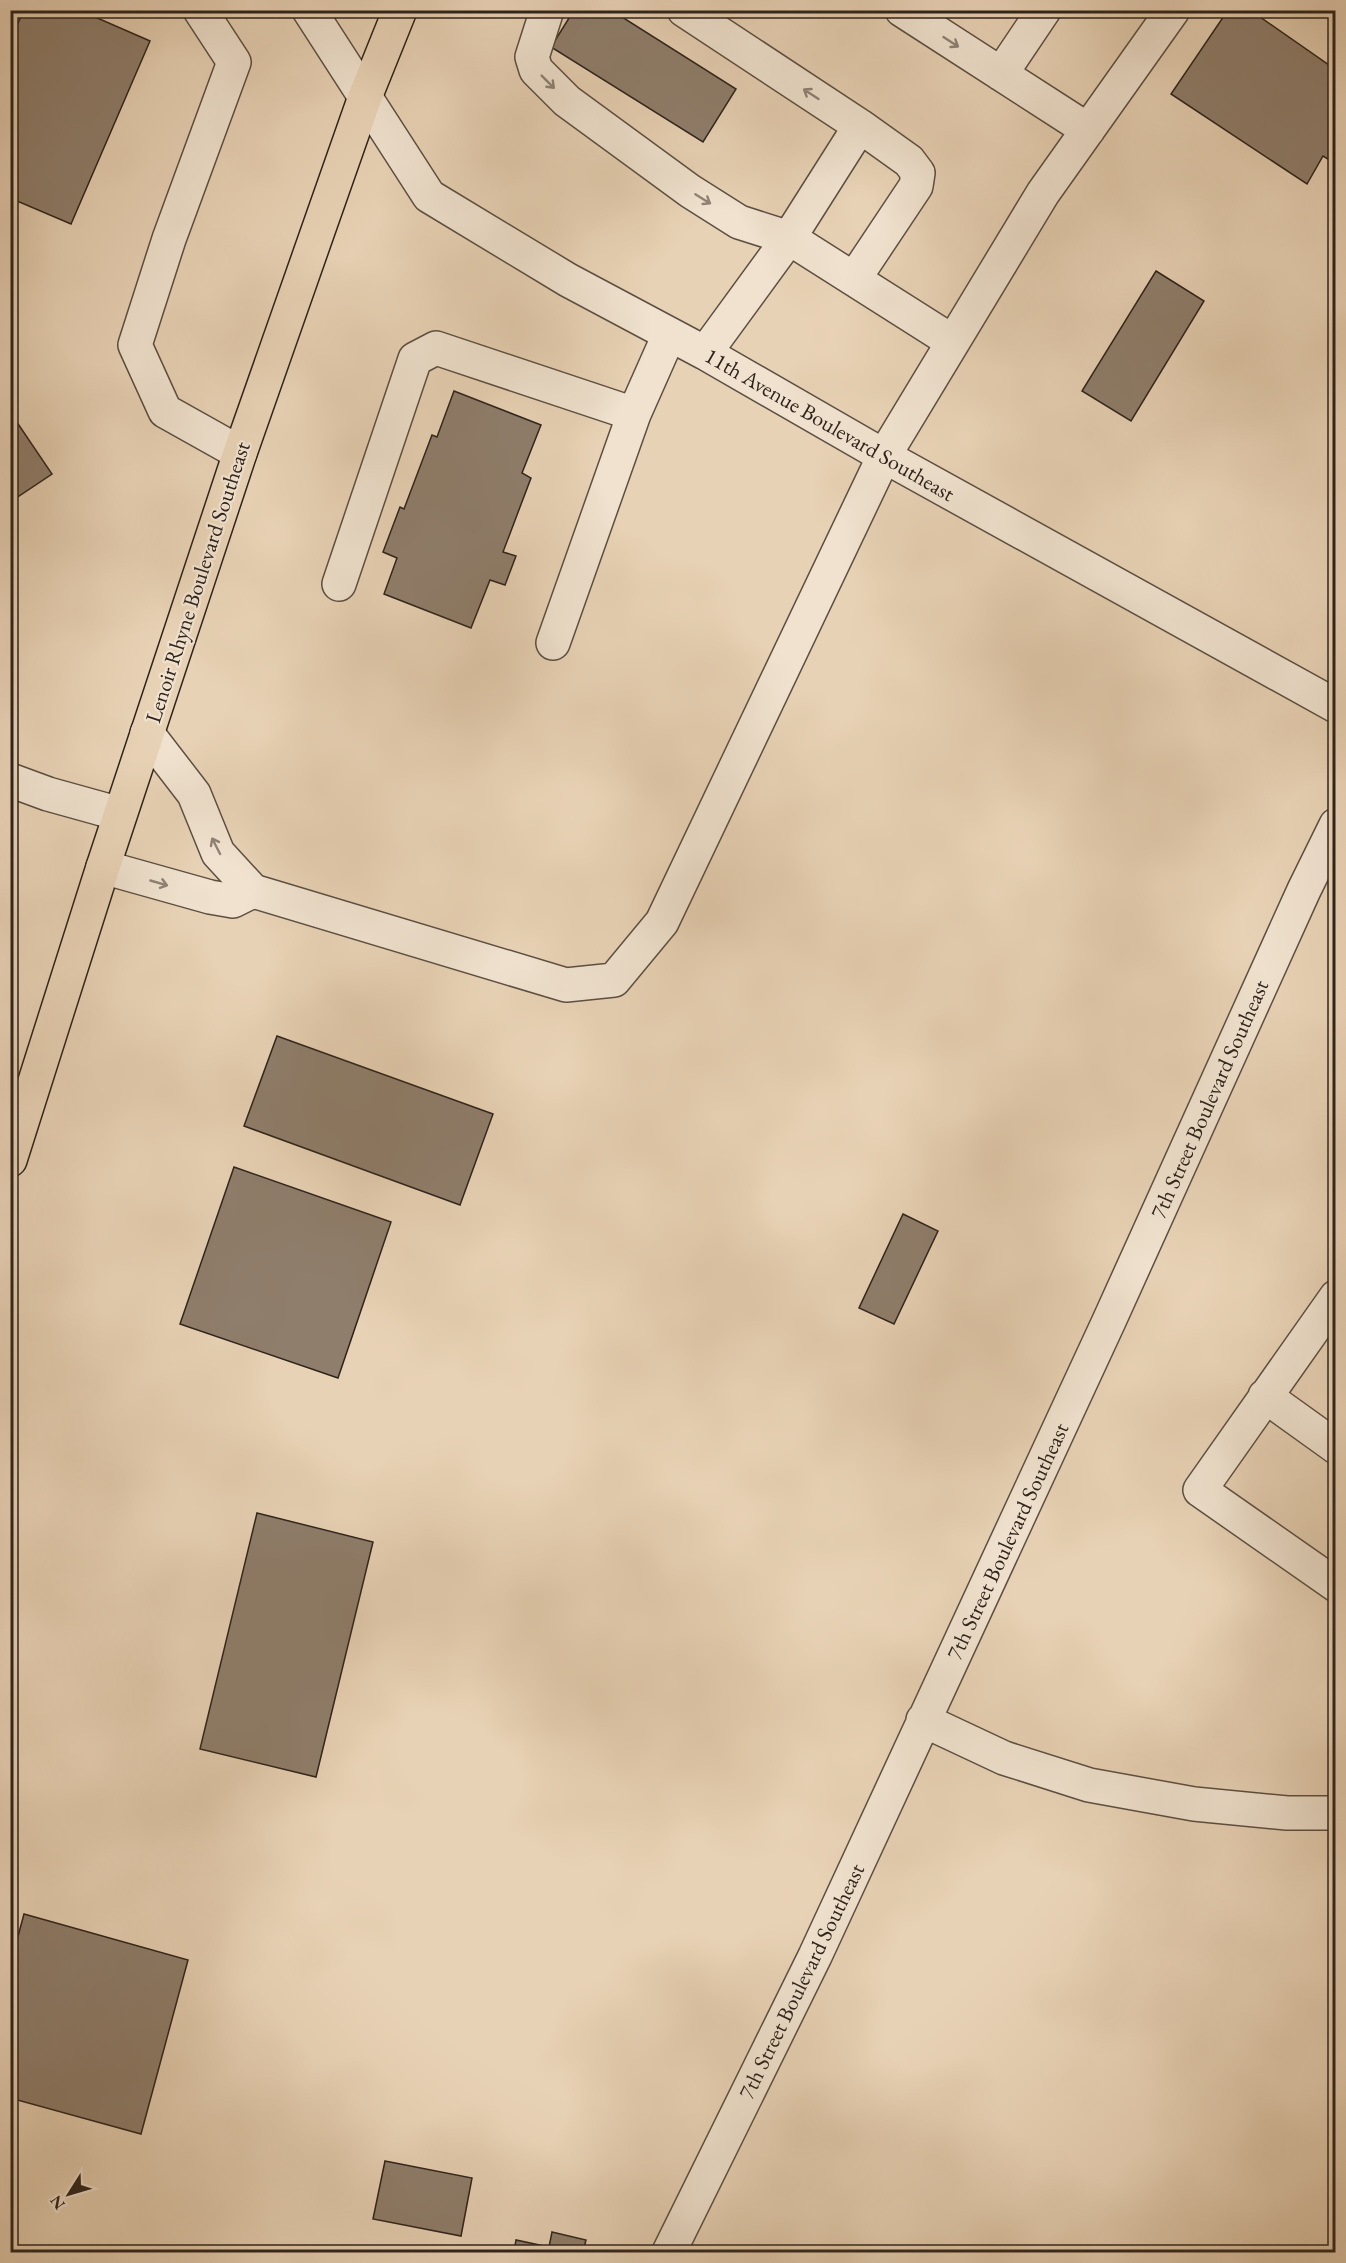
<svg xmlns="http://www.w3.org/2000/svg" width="1346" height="2263" font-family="'EB Garamond',serif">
<rect width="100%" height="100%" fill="#e8d2b5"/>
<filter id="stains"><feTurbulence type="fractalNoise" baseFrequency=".00333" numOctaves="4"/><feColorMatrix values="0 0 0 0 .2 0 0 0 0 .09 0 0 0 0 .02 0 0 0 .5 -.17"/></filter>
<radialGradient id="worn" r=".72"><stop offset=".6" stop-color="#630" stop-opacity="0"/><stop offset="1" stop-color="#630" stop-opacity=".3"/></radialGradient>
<path fill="#8f7e6c" stroke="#2e231c" stroke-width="1.5" d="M24 10H79L150 41 71 224 10 198V41Z
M574 10H611L736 89 703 142 551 47Z
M1228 10H1250L1336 70V164L1323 156 1307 184 1171 94Z
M1156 271 1204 301 1131 421 1082 391Z
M454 391 541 425 522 473 531 478 503 552 516 556 505 585 490 580 471 628 384 594 397 558 383 552 400 507 404 509 432 435 437 437Z
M10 412 52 474 10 502Z
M277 1036 493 1114 460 1205 244 1126Z
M234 1167 391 1222 338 1378 180 1324Z
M903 1214 938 1231 894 1324 859 1308Z
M257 1513 373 1542 316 1777 200 1749Z
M24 1914 188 1960 141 2134 10 2098V1966Z
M385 2161 472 2178 461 2236 373 2219Z
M552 2232 586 2240 583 2252H514L516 2240 549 2247Z"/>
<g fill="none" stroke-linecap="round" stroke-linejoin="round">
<defs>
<path id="minor" d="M200 10 234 62 169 239 135 345 165 411 240 453
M309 10 429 196 568 280 705 353 884 456 1336 706
M547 10 532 57 536 70 567 101 690 191 739 222 789 238 953 342
M684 10 860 126 909 161 918 173 916 186 854 279
M902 10 1088 130
M1001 74 1044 10
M705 353 789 238 860 126
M339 584 415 359 436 348 634 414
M553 643 634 414 669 335
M147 733 194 794 218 853 253 891 566 985 614 980 662 922 884 456 1043 193 1173 10
M10 780 48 794 120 814
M103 867 210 897 233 901 253 891
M1336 1297 1200 1490 1336 1585
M1265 1396 1336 1447
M923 1720 1004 1758 1089 1785 1194 1804 1287 1813H1336
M669 2252 815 1956 1109 1321 1304 890 1336 825"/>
<path id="major" d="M10 1160 103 867 240 453 365 97 400 10"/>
</defs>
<use href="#minor" stroke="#5c4f42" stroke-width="36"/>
<use href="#major" stroke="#2e231c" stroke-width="36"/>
<use href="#minor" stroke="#f0e2cf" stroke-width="33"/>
<use href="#major" stroke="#e8d2b5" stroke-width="33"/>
</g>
<defs><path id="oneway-shaft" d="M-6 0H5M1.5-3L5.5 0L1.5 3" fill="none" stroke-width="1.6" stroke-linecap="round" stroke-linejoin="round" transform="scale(1.5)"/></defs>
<g stroke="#8f8276">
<use href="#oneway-shaft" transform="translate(951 42) rotate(33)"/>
<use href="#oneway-shaft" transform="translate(548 82) rotate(45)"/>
<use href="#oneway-shaft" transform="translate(811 94) rotate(-147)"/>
<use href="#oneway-shaft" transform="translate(703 199) rotate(32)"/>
<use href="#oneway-shaft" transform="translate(216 846) rotate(-117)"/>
<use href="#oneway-shaft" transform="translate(159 883) rotate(16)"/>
</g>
<g text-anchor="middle" stroke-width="4.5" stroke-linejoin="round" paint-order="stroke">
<g font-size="22" fill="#2e231c" stroke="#f0e2cf">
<text transform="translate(830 424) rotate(30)" y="8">11th Avenue Boulevard Southeast</text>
<text transform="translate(197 582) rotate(-72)" y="8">Lenoir Rhyne Boulevard Southeast</text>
<text transform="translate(1209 1099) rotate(-66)" y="8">7th Street Boulevard Southeast</text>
<text transform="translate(1007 1541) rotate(-65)" y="8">7th Street Boulevard Southeast</text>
<text transform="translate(801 1981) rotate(-64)" y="8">7th Street Boulevard Southeast</text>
</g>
</g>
<rect width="1346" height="2263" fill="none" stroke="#e8d2b5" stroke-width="36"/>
<rect x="12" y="12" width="1322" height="2239" fill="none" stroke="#2e231c" stroke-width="3"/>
<rect x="18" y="18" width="1310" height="2227" fill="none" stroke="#2e231c" stroke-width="1.5"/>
<g transform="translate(69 2194) rotate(233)" stroke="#f0e2cf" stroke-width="4.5" paint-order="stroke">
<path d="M0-4.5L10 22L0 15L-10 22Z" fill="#2e231c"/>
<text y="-9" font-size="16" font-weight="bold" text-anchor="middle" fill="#2e231c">N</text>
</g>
<rect width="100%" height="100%" filter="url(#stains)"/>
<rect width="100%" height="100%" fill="url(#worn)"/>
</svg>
